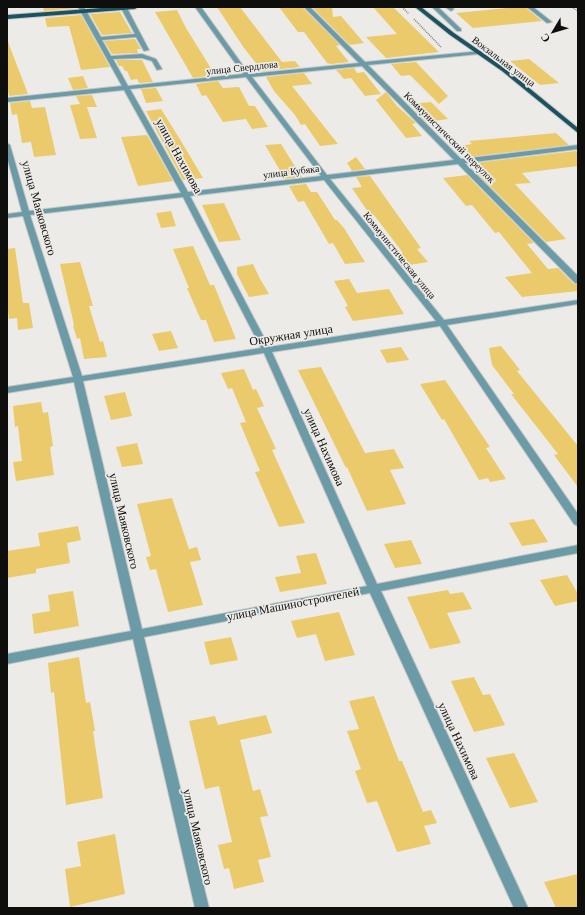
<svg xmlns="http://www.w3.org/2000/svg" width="585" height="915" font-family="'Times New Roman',serif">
<rect width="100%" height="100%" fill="#edebe7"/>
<path fill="#ebca6b" d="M43 7H77V8L44 11Z
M217 7H240L282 62 295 61 300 67 262 71 244 48Z
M279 7H302L340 45 336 46 349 62 331 64 327 63 304 32H298Z
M312 7H332L333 17 341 16 364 43 350 45Z
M373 7H393L439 52 386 58 366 37 397 34Z
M517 7H525L542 21 473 28 456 13Z
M177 10 186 28 215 75 193 78 155 12Z
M120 12 132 33 102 35 90 14Z
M81 15 110 67 81 70 69 26 47 27 45 18Z
M135 39 141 49H137L138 53 112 54 104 41Z
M7 42H8L28 94 9 96 8 91H7Z
M529 59 559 83 540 85 510 61Z
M116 60H142L153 82 139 83 137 79 131 80 127 71H125L122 66H119Z
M416 62 448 96 439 104 410 75 401 76 391 64Z
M354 68 357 73 364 72 381 94 365 96 351 78 344 79 336 70Z
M304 73 312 84 292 86 338 144 320 146 305 124 301 125 295 115 274 91 266 77Z
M83 76 88 88 73 90 68 78Z
M218 81 223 88 239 87 249 106H255L268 127 252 129 246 119 223 122 206 95 202 96 196 84Z
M156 88 163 101 146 103 141 89Z
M386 92 397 106 416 123 412 124 422 136 406 138 376 100Z
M92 95 97 107H87L97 138 80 139 70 105 80 104 76 96Z
M30 101 32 108 45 107 56 155 34 157 31 142 22 143 17 114 12 115 10 103Z
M431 102 448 119 426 122 409 104Z
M161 109 181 141 203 178 183 180 146 111Z
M556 133 569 145 469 157 459 146 472 144 469 141Z
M147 135 173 181 138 186 121 137Z
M281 144 291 160 302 177 285 179 265 145Z
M576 151 578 153V166L522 173 531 183 515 184 566 239 546 242 478 174 484 173 475 163Z
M356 157 365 169 352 171 347 163Z
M467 175 534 243 527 244 548 269 558 268 574 284H578V291L522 297 505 277 532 273 499 232 495 233 472 205 466 206 443 178Z
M370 176 421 248 417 249 428 262 409 265 400 253H403L374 215H370L352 188 362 187 356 177Z
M306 184 311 192H317L335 220H337L344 228 365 262 345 264 333 243 329 244 304 201 298 202 289 186Z
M224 203 241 240 219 242 202 205Z
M171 211 176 226 161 228 156 213Z
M193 246 210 285H214L236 339 214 342 206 320H201L187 288H189L173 249Z
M15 248 23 303H29L33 328 18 330 17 318 9 319 7 303V249Z
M80 262 93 306H89L100 342 103 341 107 357 84 359 80 338 77 339 73 326 74 325 60 264Z
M253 264 259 277 269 294 249 297 237 274V267Z
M349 279 357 293 389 289 404 314 353 321 345 307 348 306 334 281Z
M171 331 178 348 159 351 152 334Z
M501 346 520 370 517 371 578 446V487L554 455 558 454 511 394H514L492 365 489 348Z
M401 347 409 360 387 363 380 350Z
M321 367 365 453 394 449 404 468 390 470 406 504 367 511 347 467 346 468 298 370Z
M244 369 253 390 256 389 264 406 257 408 276 449 272 450 305 523 279 527 255 472 260 471 240 423 246 422 232 388 228 389 221 373Z
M445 380 490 447 486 448 506 479 490 482 488 478 479 480 444 419 442 420 420 384Z
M125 392 132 416 111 420 104 396Z
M41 402 43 413 48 412 53 446 50 447 54 475 16 481 13 462 22 461 18 426 15 427 13 406Z
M137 443 143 464 122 467 116 447Z
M172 498 189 549 197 547 201 560 190 562 203 605 168 612 156 569 150 570 146 557 151 556 137 504Z
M534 519 548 542 522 546 509 523Z
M78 526 81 540 67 543 70 563 36 569V573L7 578V551L40 546 38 533Z
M411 540 422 564 395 568 384 544Z
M316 553 327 584 280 592 275 577 301 573 296 556Z
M567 575 578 594V601L555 606 540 580Z
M448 590 450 594 463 592 472 609 447 613 461 643 430 649 407 597Z
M73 591 79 626 34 634 32 614 50 611 48 595Z
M339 612 355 655 325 661 316 634 297 638 291 621Z
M231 637 238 660 210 665 204 642Z
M79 657 86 703 90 702 95 731H93L103 798 66 805 54 692 51 693 48 663Z
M474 677 483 695 490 694 505 725 474 732 451 681Z
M374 696 399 761H402L423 812 431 810 437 823 424 826 431 844 397 852 377 801 367 803 355 771 361 769 347 731 359 729 349 701Z
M266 715 272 733 240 740 253 791 260 789 268 816 260 817 271 857 258 860 264 882 234 889 229 868 224 869 218 845 232 842 219 786 205 789 189 721 215 716 218 725Z
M514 753 538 802 510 808 486 758Z
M115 834 125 894 70 907 65 869 81 866 77 842Z
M578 874V908H556L544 882Z"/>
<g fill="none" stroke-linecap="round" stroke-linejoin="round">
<defs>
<path id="minor" d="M78 7H84L101 37 135 34 121 8H127L149 50 144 51 136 37 102 40 111 56 142 54 156 59 162 69 157 70 152 61 142 58 113 59 128 86 243 74 195 7H201L249 74 359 63 304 7H310L365 62 481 51 482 52 479 54 368 65 461 159 578 145V149L465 163 578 276V283H575L458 164 330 179 444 320 578 300V304L447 325 578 514V526L574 524 440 326 272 352 377 584 578 545V553L381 591 528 908H514L370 593 144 637 209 908H195L133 639 7 664V654L131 631 74 382 7 393V387L73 377 23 216 7 218V214L22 212 7 157V143L10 145 29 211 181 193 124 90 7 102V98L122 86ZM362 66 454 160 327 175 252 77ZM246 77 321 176 188 192 130 89ZM324 180 436 321 269 347 190 196ZM183 197 261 348 82 376 30 215ZM264 353 367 586 142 629 83 381Z
M432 7H438L461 29V31H457Z
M445 7H451L454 9 451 11Z
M527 7H533L552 22 547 23Z"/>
<path id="major" d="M115 7H138L135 9 7 19V15Z
M415 7H421L454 33 506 69 578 128V133L502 71 450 35Z"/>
</defs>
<use href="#minor" stroke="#c9c8c4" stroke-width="2"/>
<use href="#major" stroke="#c9c8c4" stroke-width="2"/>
<path stroke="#83827f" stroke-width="1.5" stroke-dasharray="1 1" stroke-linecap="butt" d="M402 7 409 14
M414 19 441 47"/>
<use href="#minor" fill="#6c9ba8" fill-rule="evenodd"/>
<use href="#major" fill="#1a5260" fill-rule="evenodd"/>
<defs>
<path id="rail" d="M573 7 578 10"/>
</defs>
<use href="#rail" stroke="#535250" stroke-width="2.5"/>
<use href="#rail" stroke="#edebe7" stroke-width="1.5" stroke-dasharray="5" stroke-linecap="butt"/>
</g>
<g text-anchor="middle" stroke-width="3.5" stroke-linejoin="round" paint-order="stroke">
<g font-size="10" fill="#0e0e0c" stroke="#edebe7">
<text transform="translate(504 61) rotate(37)" y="4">Вокзальная улица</text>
<text transform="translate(242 67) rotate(-6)" y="4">улица Свердлова</text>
<text transform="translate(450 137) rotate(45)" y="4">Коммунистический переулок</text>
<text transform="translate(291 171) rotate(-7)" y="4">улица Кубяка</text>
<text transform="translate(400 255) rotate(51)" y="4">Коммунистическая улица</text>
</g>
<g font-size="12" fill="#0e0e0c" stroke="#edebe7">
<text transform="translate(179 156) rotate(61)" y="4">улица Нахимова</text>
<text transform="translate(39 208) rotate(74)" y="4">улица Маяковского</text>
<text transform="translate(291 335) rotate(-9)" y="4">Окружная улица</text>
<text transform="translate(324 447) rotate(66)" y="4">улица Нахимова</text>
<text transform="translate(124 521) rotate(77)" y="4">улица Маяковского</text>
<text transform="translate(293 604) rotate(-11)" y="4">улица Машиностроителей</text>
<text transform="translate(459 741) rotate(65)" y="4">улица Нахимова</text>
<text transform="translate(198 837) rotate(77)" y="4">улица Маяковского</text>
</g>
</g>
<rect width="585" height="915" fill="none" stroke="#0e0e0c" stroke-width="16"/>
<g transform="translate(553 32) rotate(232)" stroke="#edebe7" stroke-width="3" paint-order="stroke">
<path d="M0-3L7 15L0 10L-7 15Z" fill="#0e0e0c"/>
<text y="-6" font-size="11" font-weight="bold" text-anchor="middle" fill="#0e0e0c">С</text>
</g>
</svg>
